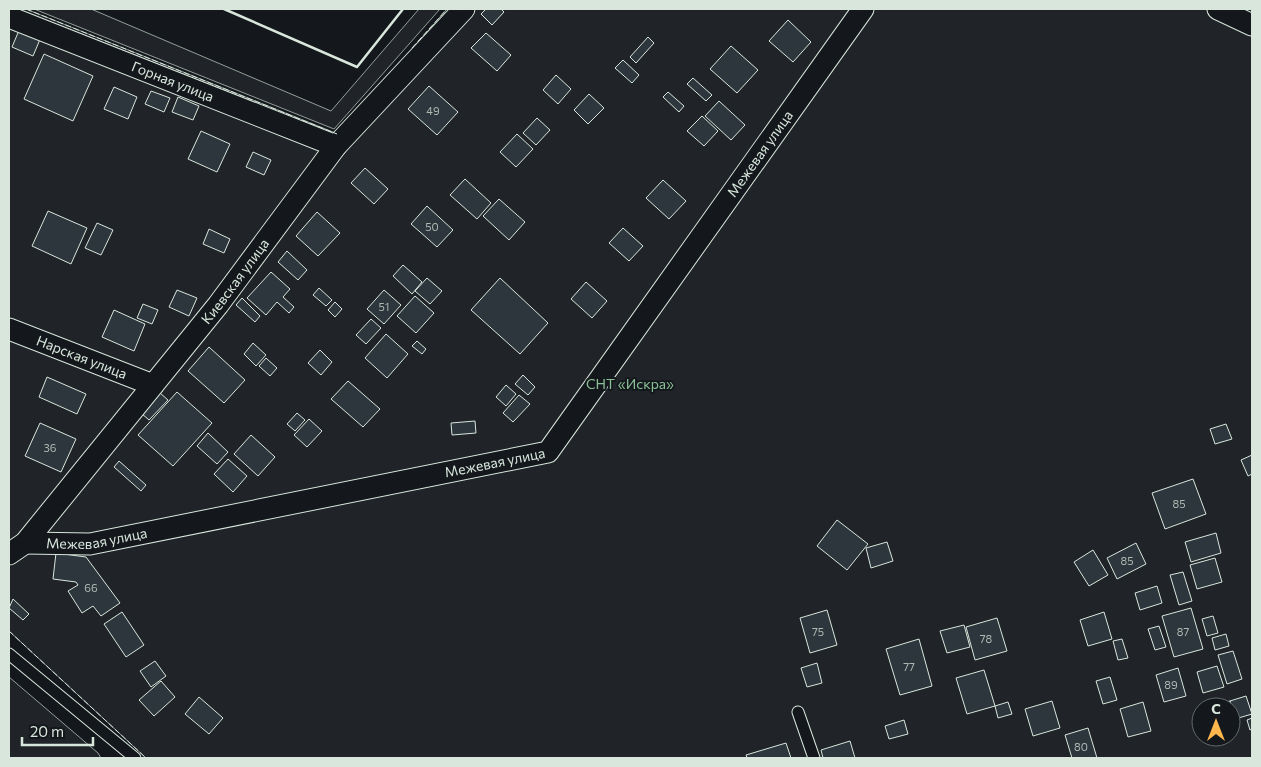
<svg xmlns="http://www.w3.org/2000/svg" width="1261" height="767" font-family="Commissioner,sans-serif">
<rect width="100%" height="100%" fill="#14181c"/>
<path fill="#202428" stroke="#939e99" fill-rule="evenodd" d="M9 9H26L338 134 447 9H1252V758H146L9 631ZM1201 707H1231V737H1201Z
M34 9H91L331 111 419 9H440L334 129Z
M9 677 98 753 101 758H9Z"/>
<path fill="#2c363c" stroke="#d8e6dc" d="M486 9H501L504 12 492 25 481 14Z
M788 20 811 42 793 62 769 41Z
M20 28 41 37 33 56 12 47Z
M486 33 511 55 497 71 471 48Z
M648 37 654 43 636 63 630 57Z
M731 46 758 70 737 93 710 69Z
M44 54 93 76 73 121 24 99Z
M623 60 639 75 632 83 615 68Z
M556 75 571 89 558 104 543 90Z
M693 78 712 95 706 101 687 84Z
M429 86 458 112 437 135 408 109Z
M114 87 137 97 128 119 104 109Z
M151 91 170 98 164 112 145 104Z
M668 92 684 106 679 112 663 97Z
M589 94 604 108 588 124 574 110Z
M178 97 199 106 193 120 172 112Z
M719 101 745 125 731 140 705 116Z
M702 116 718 131 704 146 687 131Z
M537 118 550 130 536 145 523 133Z
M201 131 230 144 217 172 188 159Z
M517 134 533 149 516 167 500 152Z
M253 152 271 160 264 175 246 167Z
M365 168 388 189 374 204 351 183Z
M465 179 491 203 477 219 450 195Z
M663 180 686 201 669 219 646 198Z
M499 199 525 222 509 240 483 216Z
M427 206 453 230 437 247 411 224Z
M48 211 87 228 71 264 32 246Z
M317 212 340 233 318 256 296 236Z
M97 223 113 230 101 255 85 248Z
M623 228 643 246 629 261 609 243Z
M209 229 230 239 224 253 203 244Z
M287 251 307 270 298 280 278 262Z
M403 265 422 282 412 294 393 276Z
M271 272 290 289 283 297 294 307 289 313 277 302 266 315 247 298Z
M427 278 442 291 430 304 415 291Z
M500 278 548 323 520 354 471 310Z
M586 282 607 301 592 318 571 299Z
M319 288 332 300 326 306 313 295Z
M177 290 197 298 189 316 169 307Z
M384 290 401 305 384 324 367 309Z
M415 296 434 313 416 333 397 316Z
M242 298 260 316 255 322 236 305Z
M335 302 342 309 335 317 328 310Z
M143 304 158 310 152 324 137 318Z
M114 310 145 324 134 351 102 337Z
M371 319 381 328 366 344 356 335Z
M386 334 408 354 387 378 365 358Z
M417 341 426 349 422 354 412 346Z
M253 343 266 355 256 366 244 354Z
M209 347 245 380 224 403 188 371Z
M320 350 332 362 321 375 308 363Z
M266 358 277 368 270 376 259 366Z
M523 375 535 387 528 395 515 384Z
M47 377 86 394 77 414 39 397Z
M348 381 380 409 363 427 331 399Z
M506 385 516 394 506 406 496 397Z
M177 392 212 423 173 466 138 435Z
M160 393 168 400 149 420 141 413Z
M519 395 530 404 513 422 503 413Z
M297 413 305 420 295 431 287 424Z
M309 419 322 431 307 447 294 435Z
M475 421 476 433 452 435 451 423Z
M40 423 76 439 61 472 25 456Z
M1226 424 1232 439 1215 444 1210 429Z
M208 433 228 452 217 464 197 446Z
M251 435 275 457 258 476 234 454Z
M1252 455V474L1248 476 1241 460Z
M228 459 247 476 233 492 214 474Z
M119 461 146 485 141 491 114 467Z
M1193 479 1206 514 1165 529 1152 493Z
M837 520 868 544 847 570 817 546Z
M1216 533 1221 553 1191 562 1185 542Z
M887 542 893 561 871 568 866 548Z
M1136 543 1146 564 1117 579 1107 558Z
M1093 550 1108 575 1089 586 1074 562Z
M56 553 86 557 120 603 101 616 93 606 82 613 68 591 78 585 76 582 53 579Z
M1215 558 1222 582 1197 589 1190 565Z
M1183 572 1192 601 1179 605 1170 575Z
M1157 586 1162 603 1140 610 1135 593Z
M13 599 29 614 23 620 9 608Z
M1191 608 1203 649 1174 657 1162 616Z
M827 610 837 645 810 653 800 618Z
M122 612 144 645 126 657 104 624Z
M1104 612 1112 639 1088 646 1080 620Z
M1213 616 1218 633 1207 636 1202 619Z
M997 618 1007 651 975 660 966 627Z
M964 625 970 647 947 653 940 631Z
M1159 626 1166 647 1155 650 1148 629Z
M1226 634 1229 646 1215 650 1212 638Z
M919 639 932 686 900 695 886 649Z
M1122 639 1128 658 1118 660 1113 641Z
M1233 651 1242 679 1227 684 1218 655Z
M155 661 166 676 151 687 140 671Z
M817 663 822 683 807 687 801 668Z
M1217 666 1224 687 1203 693 1197 672Z
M1178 668 1186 696 1164 702 1156 675Z
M984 670 995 706 967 714 956 678Z
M1110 677 1117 700 1103 704 1096 681Z
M161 681 175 697 154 716 139 700Z
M1246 696 1252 714 1235 719 1230 701Z
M199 697 223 718 209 734 185 714Z
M1052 701 1060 728 1033 736 1025 709Z
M1230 701 1236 722 1231 723V707H1218L1217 704Z
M1008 702 1012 714 998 718 995 706Z
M1143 702 1151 731 1128 737 1120 709Z
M1252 718V729L1250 730 1247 720Z
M904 720 908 734 889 739 885 726Z
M1088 728 1097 758H1072L1065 735Z
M850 741 855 758H823L821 750Z
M786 743 791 758H747L746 755Z"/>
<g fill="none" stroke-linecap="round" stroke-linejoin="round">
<defs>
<path id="lane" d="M9 654 135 758
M798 712 814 758"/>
<g id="street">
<path d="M1218 9 1252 25"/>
<path id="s1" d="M9 17 336 146"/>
<path id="s2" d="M9 329 153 385"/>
<path id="s3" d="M25 543 90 544 548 452 863 9"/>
<path id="s4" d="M9 554 25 543 218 305 336 146 464 9"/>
</g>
</defs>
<use href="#lane" stroke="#d8e6dc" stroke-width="13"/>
<use href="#street" stroke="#d8e6dc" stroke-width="23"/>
<use href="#lane" stroke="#14181c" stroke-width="11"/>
<use href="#street" stroke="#14181c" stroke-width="21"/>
<path stroke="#d8e6dc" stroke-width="1" stroke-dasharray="6 2.5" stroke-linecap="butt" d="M26 9 337 134
M412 48 447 9
M9 631 146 758"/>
<path stroke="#d8e6dc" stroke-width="2.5" d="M224 9 357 67 403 9"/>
</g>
<g text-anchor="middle" stroke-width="4" stroke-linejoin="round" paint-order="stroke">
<g font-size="11" fill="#adbab4">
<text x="433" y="115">49</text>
<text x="432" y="231">50</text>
<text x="384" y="311">51</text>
<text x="50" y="452">36</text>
<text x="1179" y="508">85</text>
<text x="1127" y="565">85</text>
<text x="91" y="592">66</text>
<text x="818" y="636">75</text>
<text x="1183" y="636">87</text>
<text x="986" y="643">78</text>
<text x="909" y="671">77</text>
<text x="1171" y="689">89</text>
<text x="1081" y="751">80</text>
</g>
<g font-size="14" fill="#d8e6dc" stroke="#14181c">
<text dy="5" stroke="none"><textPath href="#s1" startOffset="176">Горная улица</textPath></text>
<text dy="5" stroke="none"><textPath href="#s3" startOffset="898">Межевая улица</textPath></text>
<text dy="5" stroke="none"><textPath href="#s4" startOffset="355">Киевская улица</textPath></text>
<text dy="5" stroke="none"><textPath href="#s2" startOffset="78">Нарская улица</textPath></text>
<text dy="5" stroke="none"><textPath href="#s3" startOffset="478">Межевая улица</textPath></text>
<text dy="5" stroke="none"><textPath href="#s3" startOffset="72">Межевая улица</textPath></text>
</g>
<g font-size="14" fill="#8ac095" stroke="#14181c">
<text x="630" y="389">СНТ «Искра»</text>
</g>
</g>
<rect width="1261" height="767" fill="none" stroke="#d8e6dc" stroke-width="20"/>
<g transform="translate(1216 722)"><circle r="24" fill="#14181c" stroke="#626a69"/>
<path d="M0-4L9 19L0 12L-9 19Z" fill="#ffb74d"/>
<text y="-8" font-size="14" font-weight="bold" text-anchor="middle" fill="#d8e6dc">С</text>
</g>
<path d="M22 737v8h71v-8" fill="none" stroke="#d8e6dc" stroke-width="2.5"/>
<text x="30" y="737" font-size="15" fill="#d8e6dc" stroke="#14181c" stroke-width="4" paint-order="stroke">20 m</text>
</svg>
